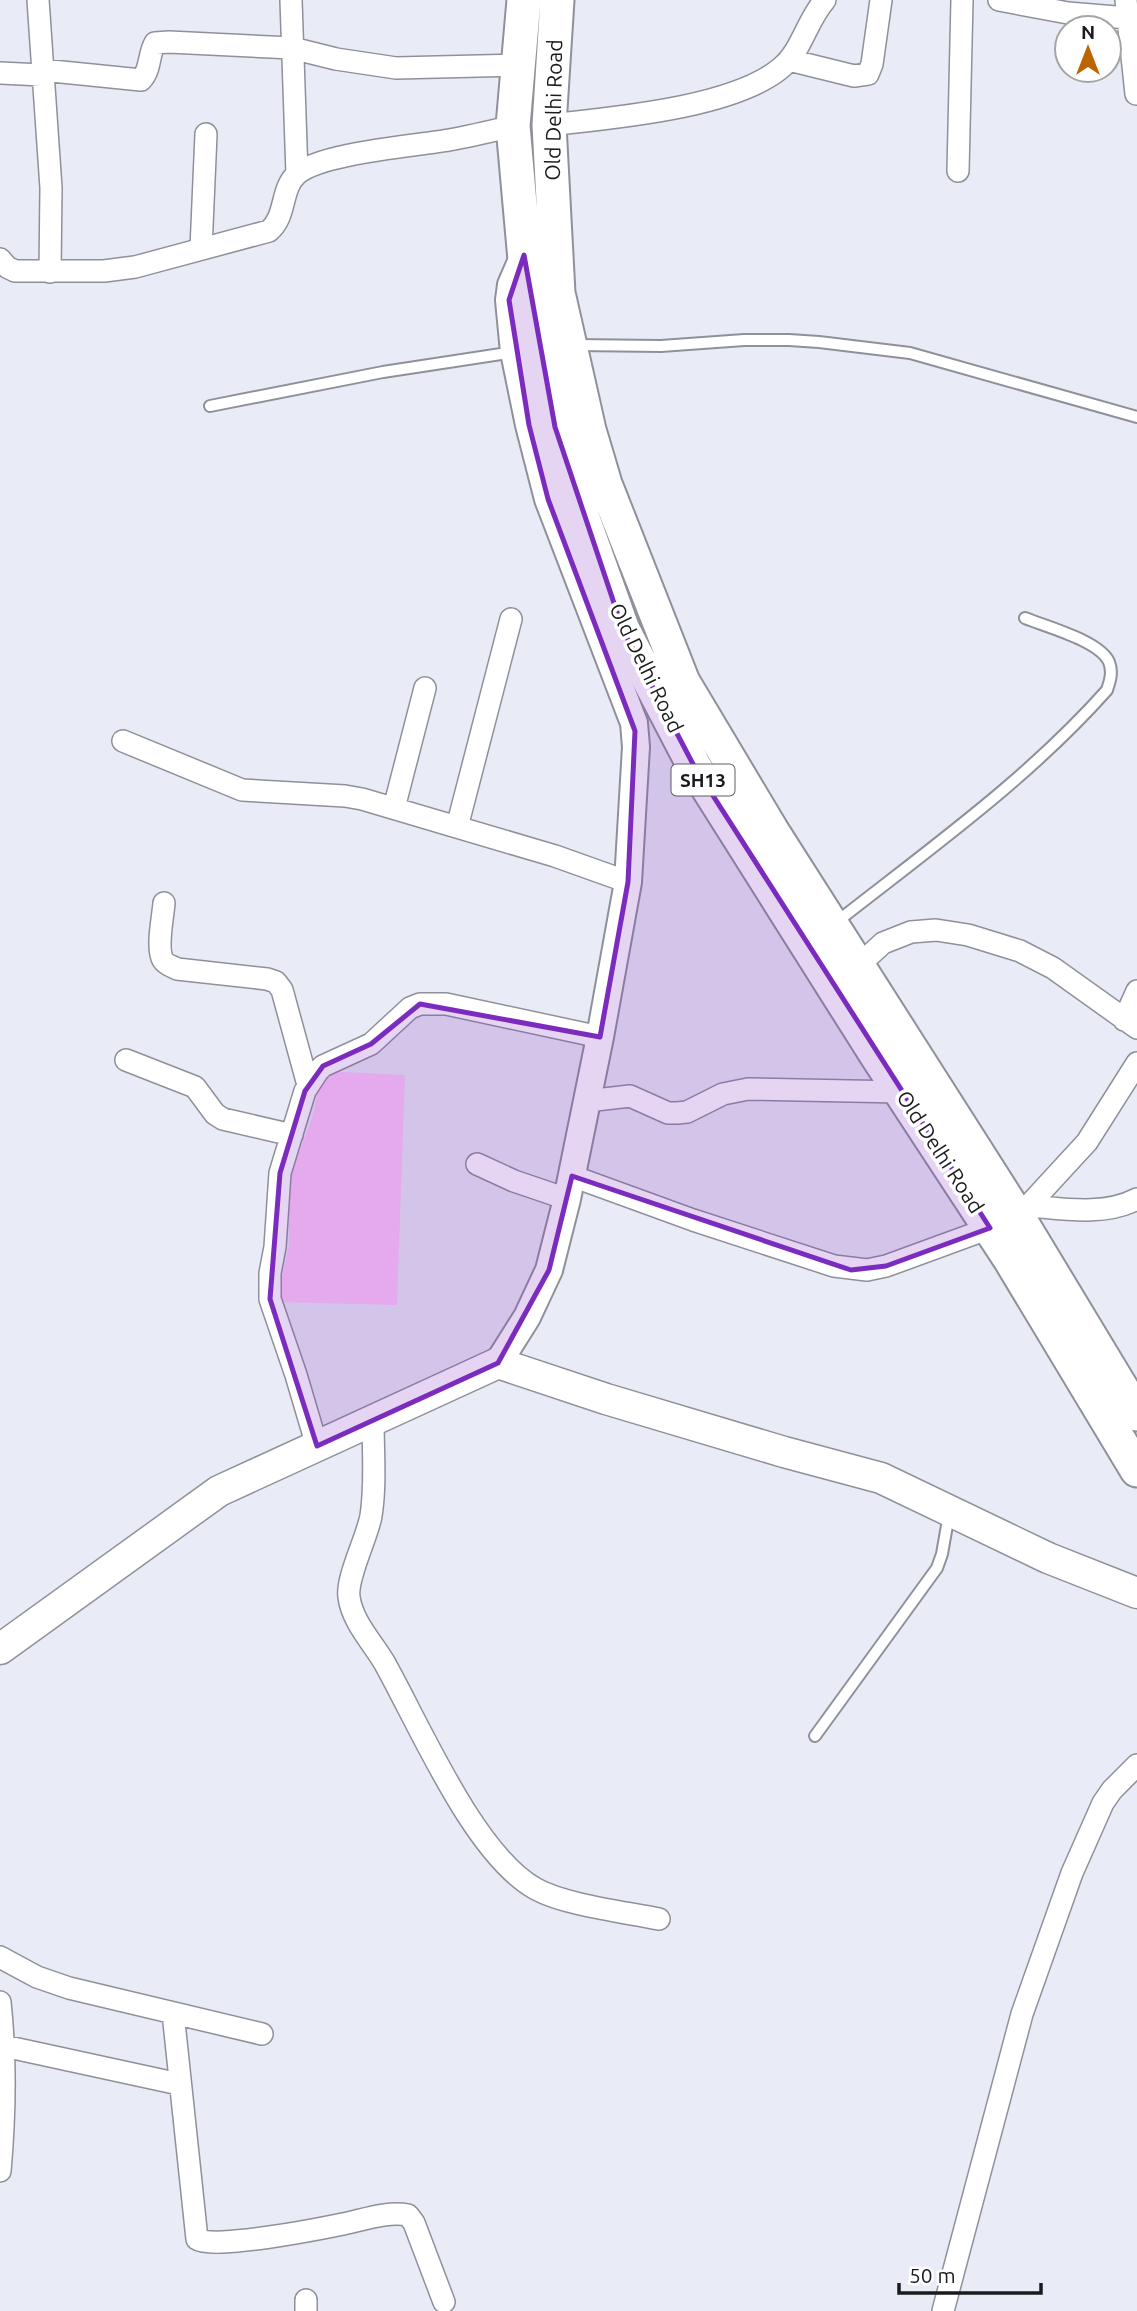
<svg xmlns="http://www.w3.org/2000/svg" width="1137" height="2311" font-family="Ubuntu,sans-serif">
<rect width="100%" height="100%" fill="#e9ecf6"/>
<path fill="#ffc9f9" d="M322 1071 405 1075 397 1305 276 1302 289 1246V1179L313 1115Z"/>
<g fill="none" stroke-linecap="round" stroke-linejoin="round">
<defs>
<path id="service" d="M575 345 661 346 744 340H789L819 342 910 353 1137 417
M210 406 383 372 514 352
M834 924C928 850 1027 780 1107 690 1110 681 1113 672 1109 662 1100 641 1047 627 1025 618
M815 1736 937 1568 942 1554 949 1514"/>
<path id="minor" d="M38 0 51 188 50 272
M291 0 297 174
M999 0 1068 13 1128 18
M1126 0 1136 94
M789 60 854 76 868 74 872 64 881 0
M42 70 141 80C151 70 148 55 155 43L169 42 292 48 336 59 396 68 518 65
M0 73 42 75
M549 125C611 118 735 108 782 67 802 50 807 20 825 0
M958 171 962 0
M201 249 206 134
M0 259 7 267 15 271H104L135 267 269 231C287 216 280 189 297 174 321 153 415 146 449 140 471 136 492 131 513 126
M123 741 242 790 345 796 362 799 555 856 628 882
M394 808 425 688
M457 827 511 619
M164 903C163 917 156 948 163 960 166 965 172 966 177 969L267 979 276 982 282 990 308 1085
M858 966 883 943 911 932 936 930 968 935 1020 951 1053 968 1137 1028
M1124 1020 1137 991
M126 1060 195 1087 215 1114 223 1119 292 1135
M587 1101 630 1096 668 1113H677L687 1112 723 1094 748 1089 901 1092
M477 1164 514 1181 567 1199
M572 1176 693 1220 834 1266 867 1270 886 1266 990 1228
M1029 1206C1065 1209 1104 1216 1137 1199
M1018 1217 1087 1142 1137 1063
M373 1420C373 1452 376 1484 371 1516 367 1538 346 1578 349 1597 352 1621 372 1642 384 1662 419 1724 474 1855 536 1889 565 1905 625 1912 659 1919
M317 1446 296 1375 270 1299V1273L275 1247 280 1173 305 1091 318 1071 323 1066 371 1044 410 1008 420 1004H446L600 1037
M0 1957 37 1977 69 1988 262 2034
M0 2002C6 2058 5 2115 0 2171
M173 2013 197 2239C212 2250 319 2229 343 2224 363 2220 387 2211 408 2215L414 2223 444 2302
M4 2046 179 2084
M306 2311V2300
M943 2311 1022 2014 1072 1873 1103 1803 1112 1790 1137 1765"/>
<path id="tertiary" d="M498 1363 527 1317 549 1270 567 1199 600 1037 628 882 636 747 634 723 548 499 529 425 514 352 509 300 511 285 524 255"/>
<path id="secondary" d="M0 1649 219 1491 498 1363 606 1399 784 1452 881 1478 1048 1558 1137 1593"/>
<path id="primary" d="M524 0 513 126 526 271 555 427 576 499 623 630 694 766 877 1056 1010 1259 1137 1470
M557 0 549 125 558 293 589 430 605 484 683 682 772 831 1018 1217 1137 1414"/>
</defs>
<use href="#service" stroke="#8e919a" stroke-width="14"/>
<use href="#minor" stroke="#8e919a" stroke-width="24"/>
<use href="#tertiary" stroke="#8e919a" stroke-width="30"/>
<use href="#secondary" stroke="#8e919a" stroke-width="33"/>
<use href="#primary" stroke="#8e919a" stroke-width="37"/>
<use href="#service" stroke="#fff" stroke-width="10"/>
<use href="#minor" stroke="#fff" stroke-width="21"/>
<use href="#tertiary" stroke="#fff" stroke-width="26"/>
<use href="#secondary" stroke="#fff" stroke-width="30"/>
<use href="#primary" stroke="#fff" stroke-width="33"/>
</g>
<path fill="#7b2cbf" fill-opacity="0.2" stroke="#7b2cbf" stroke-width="5" stroke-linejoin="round" d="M524 255 555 427 623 630 694 766 990 1228 886 1266 851 1270 572 1176 549 1270 498 1363 317 1446 270 1299 280 1173 305 1091 323 1066 371 1044 420 1004 600 1037 628 882 635 731 548 499 529 425 509 300Z"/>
<g text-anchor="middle" stroke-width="7" stroke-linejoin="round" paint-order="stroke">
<rect fill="#fff" stroke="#5f5f62" stroke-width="2" x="671.5" y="764.5" width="63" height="31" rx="5"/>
<g font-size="19" font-weight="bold" fill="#1a1b1e">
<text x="703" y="787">SH13</text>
</g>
<g font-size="21" fill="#1a1b1e" stroke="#fff">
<text transform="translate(554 110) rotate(-89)" y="7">Old Delhi Road</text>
<text transform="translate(646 668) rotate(64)" y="7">Old Delhi Road</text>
<text transform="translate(940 1152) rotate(57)" y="7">Old Delhi Road</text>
</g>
</g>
<g transform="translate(1088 49)"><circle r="33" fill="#ffffff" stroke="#a3a4a5" stroke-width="2"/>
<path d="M0-5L12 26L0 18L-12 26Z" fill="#bc6302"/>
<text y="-10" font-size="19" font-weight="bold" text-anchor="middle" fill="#1a1b1e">N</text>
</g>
<path d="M899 2283v10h142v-10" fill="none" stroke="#1a1b1e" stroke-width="3.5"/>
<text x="909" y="2283" font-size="21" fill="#1a1b1e" stroke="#ffffff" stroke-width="5" paint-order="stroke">50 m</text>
</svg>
